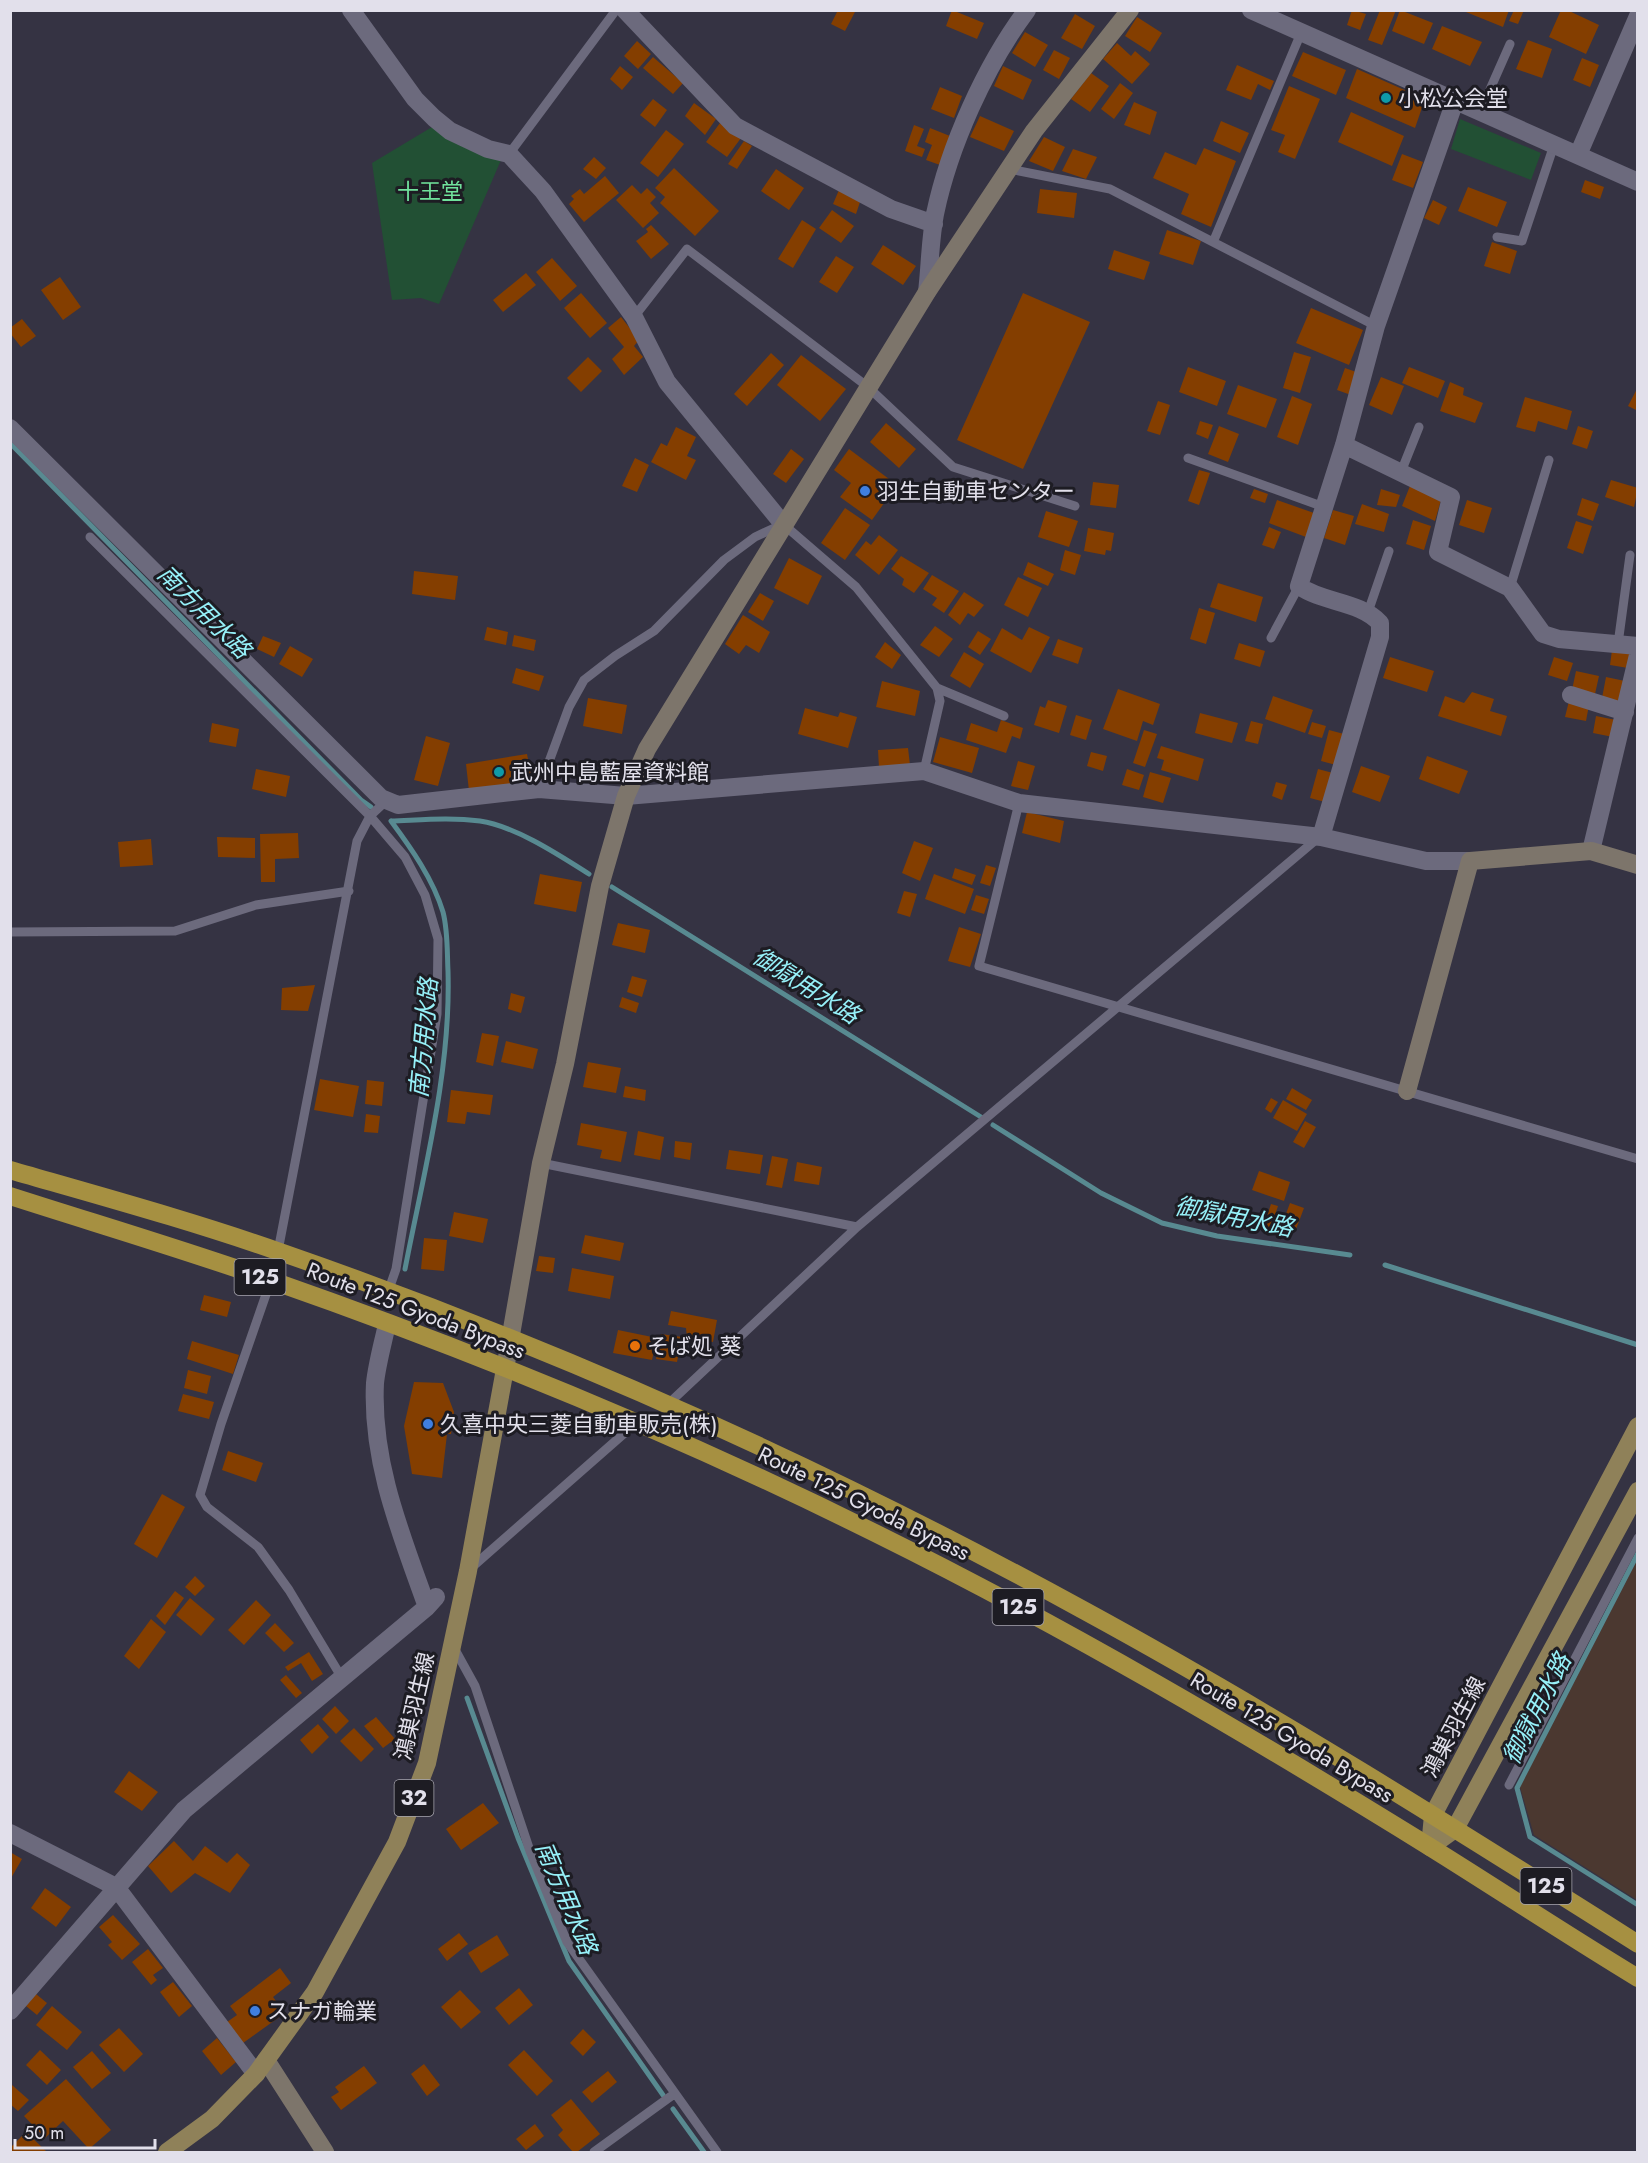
<svg xmlns="http://www.w3.org/2000/svg" width="1648" height="2163" font-family="Jost,'Noto Sans JP',sans-serif">
<rect width="100%" height="100%" fill="#353343"/>
<path fill="#4b3830" d="M1637 1560 1638 1900H1637L1534 1835 1520 1787Z"/>
<path fill="#225034" d="M1460 119 1541 153 1531 180 1451 149Z
M432 127 501 160 439 304 421 298 392 300 372 163Z"/>
<g fill="none" stroke-linecap="round" stroke-linejoin="round">
<path stroke="#588a91" stroke-width="5" d="M10 443 361 800 371 807
M391 821C411 848 433 879 443 912 448 931 447 952 448 971 451 1071 424 1171 405 1269
M391 821C420 820 450 817 480 821 515 826 559 855 589 874
M612 887 981 1117
M993 1125 1101 1193 1162 1223 1217 1236 1350 1255
M1385 1265 1638 1345
M1638 1553 1517 1788 1530 1837 1638 1905
M467 1698 518 1838 569 1961 663 2095
M673 2109 704 2152"/>
</g>
<path fill="#843e00" d="M838 10H856L845 31 831 24Z
M952 10 984 23 977 39 946 26Z
M1352 10 1366 14 1360 30 1347 25Z
M1380 10H1396L1382 45 1368 40Z
M1400 10 1433 23 1424 44 1392 31Z
M1461 10H1509L1503 27Z
M1514 10H1524L1518 24 1509 21Z
M1561 10H1567L1599 25 1586 54 1549 37Z
M1075 14 1095 26 1082 49 1061 38Z
M1137 17 1162 33 1150 52 1125 36Z
M1442 26 1482 42 1470 66 1432 49Z
M1025 32 1048 45 1035 67 1012 53Z
M1528 40 1552 49 1542 78 1516 69Z
M637 41 651 54 638 69 624 56Z
M1117 43 1131 56 1135 51 1150 64 1132 84 1103 59Z
M1054 50 1070 58 1059 79 1043 70Z
M1303 52 1346 70 1336 95 1292 76Z
M653 57 683 83 673 94 643 68Z
M1582 58 1599 65 1590 87 1573 80Z
M1237 65 1274 81 1270 90 1258 84 1251 100 1226 90Z
M620 66 633 77 622 90 610 79Z
M1003 66 1032 80 1023 100 994 86Z
M1357 69 1425 99 1415 128 1346 98Z
M1091 73 1109 86 1090 112 1071 99Z
M1120 83 1133 93 1114 119 1101 109Z
M1289 86 1320 99 1295 159 1278 152 1285 135 1271 130Z
M940 87 962 96 954 118 931 109Z
M653 99 667 110 655 127 640 115Z
M1134 102 1157 112 1150 135 1124 125Z
M694 103 716 119 705 135 685 116Z
M1351 112 1404 136 1392 166 1338 142Z
M980 116 1014 131 1004 151 970 137Z
M1221 121 1249 133 1240 153 1213 141Z
M720 123 741 138 727 157 706 142Z
M914 125 924 129 917 146 925 149 922 157 905 151Z
M930 128 950 136 940 165 926 160 932 145 925 142Z
M666 130 684 144 658 177 640 163Z
M1044 137 1065 147 1053 171 1029 161Z
M744 141 752 146 737 169 728 164Z
M1204 148 1236 161 1211 227 1181 214 1189 194 1153 178 1165 152 1196 165Z
M1073 149 1097 157 1086 179 1062 171Z
M1402 154 1423 162 1413 188 1392 180Z
M594 157 606 168 596 179 583 169Z
M674 168 719 211 695 236 660 203 665 197 655 188Z
M776 169 804 188 789 210 761 191Z
M605 176 619 193 584 222 569 204 574 199 571 196 580 189 584 194Z
M1585 180 1604 187 1600 199 1581 192Z
M632 185 641 194 647 188 656 197 650 203 659 213 643 228 616 200Z
M1468 187 1507 202 1497 227 1458 211Z
M1040 189 1077 193 1074 218 1037 213Z
M839 190 861 199 856 214 833 204Z
M1433 200 1447 207 1439 225 1424 218Z
M832 210 854 226 841 243 819 228Z
M802 220 816 229 793 268 778 259Z
M651 225 669 244 651 259 636 241 648 232 646 229Z
M1167 230 1201 241 1193 265 1159 254Z
M1492 242 1517 251 1510 274 1484 266Z
M883 245 916 266 903 285 871 264Z
M1114 250 1150 262 1144 280 1108 269Z
M836 256 854 267 837 293 819 282Z
M552 258 577 286 560 301 536 272Z
M526 273 536 285 503 312 493 300Z
M60 277 81 307 63 320 41 290Z
M581 293 607 323 590 338 564 308Z
M1023 293 1090 322 1023 469 957 440Z
M1311 308 1363 330 1349 365 1296 343Z
M621 317 639 340 634 346 643 357 624 375 612 359 624 347 608 328Z
M22 319 36 336 21 347 10 333V328Z
M1294 352 1311 357 1300 393 1283 388Z
M771 353 784 365 747 406 734 394Z
M801 355 846 389 820 421 777 385Z
M588 357 602 371 581 392 567 378Z
M1188 367 1226 381 1217 406 1179 392Z
M1409 367 1445 381 1438 398 1402 383Z
M1345 368 1359 373 1351 395 1337 390Z
M1381 377 1404 386 1392 415 1369 405Z
M1450 382 1464 388 1463 395 1483 403 1475 423 1440 411Z
M1238 385 1277 399 1266 428 1227 414Z
M1638 387V411L1628 406Z
M1292 396 1312 404 1298 445 1277 437Z
M1525 397 1572 411 1567 430 1538 421 1535 432 1516 427Z
M1158 401 1170 405 1160 435 1147 431Z
M1200 421 1213 425 1208 439 1196 434Z
M886 423 916 449 899 468 870 442Z
M1219 426 1239 434 1228 462 1208 454Z
M1578 426 1593 431 1587 449 1572 444Z
M676 427 696 437 687 456 696 460 686 480 651 462 661 443 667 446Z
M791 449 804 459 786 483 773 474Z
M849 449 897 485 872 520 840 497 851 483 834 470Z
M635 458 649 465 637 492 622 486Z
M1199 470 1210 473 1199 505 1188 501Z
M1611 480 1638 488 1634 507 1605 497Z
M1093 482 1119 485 1116 508 1090 505Z
M1410 486 1441 500 1435 521 1402 506Z
M1254 489 1268 494 1265 503 1250 498Z
M1381 489 1400 495 1396 507 1377 505Z
M1582 498 1599 504 1593 521 1577 515Z
M1277 500 1314 513 1306 537 1269 523Z
M1467 500 1492 508 1484 533 1459 525Z
M1362 504 1389 514 1384 532 1355 524Z
M845 508 870 525 845 560 821 543Z
M1333 510 1354 516 1345 545 1324 538Z
M1046 511 1078 521 1069 547 1038 537Z
M1413 520 1431 526 1424 550 1406 544Z
M1576 521 1592 526 1583 554 1567 548Z
M1269 527 1281 532 1274 549 1262 545Z
M1088 528 1114 533 1111 551 1106 550 1105 555 1084 551Z
M879 535 898 550 879 575 855 555 866 541 871 545Z
M1065 550 1081 555 1075 575 1060 570Z
M901 556 929 573 914 593 902 585 904 579 891 569Z
M789 558 822 576 808 605 774 588Z
M1028 562 1054 574 1048 586 1023 575Z
M414 571 458 576 455 600 412 594Z
M932 575 959 591 944 613 932 605 937 598 923 589Z
M1018 577 1042 588 1028 617 1004 605Z
M1218 583 1263 597 1256 622 1210 607Z
M964 592 984 605 974 617 968 613 960 625 948 615Z
M760 593 774 601 763 621 748 612Z
M1199 608 1215 613 1206 644 1190 639Z
M743 615 770 632 759 653 746 645 739 654 725 644Z
M935 626 953 639 939 657 920 645Z
M487 627 508 632 506 645 484 640Z
M1029 627 1050 637 1031 673 990 651 1002 628 1022 640Z
M978 631 991 639 980 655 968 647Z
M514 635 536 640 534 651 512 646Z
M263 636 281 643 274 657 257 649Z
M1058 639 1083 648 1078 664 1052 655Z
M885 642 901 655 892 669 875 657Z
M1239 643 1265 651 1260 667 1234 659Z
M290 646 313 659 302 677 279 664Z
M1612 650 1630 653 1628 668 1610 665Z
M964 652 984 664 970 688 950 676Z
M1390 657 1434 671 1427 692 1383 678Z
M1554 657 1573 663 1567 681 1548 675Z
M516 668 544 676 539 691 512 683Z
M1576 671 1599 676 1595 694 1572 690Z
M1606 677 1625 681 1622 702 1602 698Z
M882 681 920 691 915 716 876 707Z
M1118 689 1160 704 1153 725 1143 721 1137 741 1103 729Z
M1472 692 1494 699 1490 711 1507 716 1501 736 1438 716 1445 696 1464 703Z
M1273 696 1313 710 1305 733 1265 719Z
M588 698 627 705 622 734 583 726Z
M1048 700 1067 706 1059 733 1034 725 1040 706 1045 708Z
M1569 701 1589 705 1586 721 1565 717Z
M805 708 838 717 840 712 857 717 848 748 798 734Z
M1200 713 1238 723 1232 743 1195 733Z
M1076 715 1092 720 1086 740 1070 735Z
M1596 716 1616 720 1613 737 1593 733Z
M1001 720 1023 728 1020 739 1012 736 1006 753 966 740 971 723 997 732Z
M1251 721 1263 724 1258 744 1245 741Z
M1312 722 1326 726 1322 738 1308 734Z
M212 723 239 729 236 747 209 742Z
M1144 730 1157 734 1145 767 1133 763Z
M1329 730 1344 734 1336 765 1321 761Z
M426 736 450 743 438 786 414 780Z
M940 737 979 748 972 773 933 762Z
M1161 746 1204 759 1198 781 1161 770 1164 760 1157 758Z
M908 748 910 765 879 767 878 750Z
M1091 752 1107 756 1103 771 1087 766Z
M527 754 532 781 469 791 466 764Z
M1427 756 1468 771 1459 794 1419 779Z
M1018 761 1035 766 1028 790 1011 786Z
M1361 766 1390 776 1380 802 1352 792Z
M256 769 290 776 286 797 252 789Z
M1127 769 1144 775 1139 790 1122 785Z
M1318 769 1333 773 1325 802 1310 798Z
M1150 772 1171 778 1163 803 1143 797Z
M1276 782 1287 785 1282 800 1272 796Z
M1027 812 1064 821 1060 843 1022 833Z
M298 833 299 858 275 859V882H261L260 834Z
M217 837 255 838V858L218 857Z
M151 839 153 865 120 867 118 842Z
M914 841 933 848 920 881 902 873Z
M986 865 996 868 990 886 980 883Z
M955 868 976 875 972 885 952 878Z
M540 874 582 882 576 912 534 904Z
M934 874 974 889 965 914 925 899Z
M904 891 917 894 910 917 897 913Z
M976 895 989 899 984 914 971 910Z
M618 923 650 930 645 953 612 945Z
M959 927 981 934 970 967 948 961Z
M632 976 647 980 642 997 627 992Z
M315 985 308 1011 281 1010 282 988Z
M511 993 525 997 521 1013 508 1009Z
M622 997 639 1003 636 1013 619 1007Z
M482 1033 499 1036 493 1066 476 1062Z
M506 1041 538 1049 533 1069 501 1062Z
M588 1062 621 1068 616 1093 583 1087Z
M320 1079 359 1086 353 1117 314 1110Z
M367 1080 384 1082 382 1106 365 1104Z
M625 1086 646 1090 645 1101 623 1097Z
M1292 1088 1312 1100 1306 1110 1286 1099Z
M451 1090 493 1095 490 1115 467 1112 465 1124 447 1122Z
M1271 1098 1278 1102 1271 1113 1265 1109Z
M1283 1100 1307 1114 1297 1131 1273 1118Z
M366 1114 380 1116 378 1133 364 1132Z
M1305 1121 1316 1127 1304 1148 1293 1142Z
M581 1123 627 1132 621 1162 600 1158 602 1150 577 1145Z
M638 1131 664 1137 660 1160 634 1155Z
M675 1141 692 1143 690 1160 674 1157Z
M729 1150 763 1155 760 1174 726 1169Z
M772 1156 788 1159 782 1188 766 1185Z
M797 1162 822 1167 819 1185 794 1181Z
M1259 1171 1290 1182 1284 1201 1252 1190Z
M1290 1203 1304 1208 1295 1232 1281 1227Z
M1271 1204 1278 1206 1270 1230 1263 1228Z
M454 1212 488 1219 483 1243 449 1236Z
M585 1235 624 1243 620 1261 581 1253Z
M424 1238 447 1240 444 1271 421 1269Z
M539 1256 555 1258 553 1273 536 1271Z
M572 1268 614 1276 610 1299 568 1291Z
M204 1295 231 1302 227 1317 200 1310Z
M671 1311 717 1320 713 1342 687 1338 686 1328 668 1325Z
M618 1330 657 1338 652 1360 613 1353Z
M661 1334 682 1337 677 1362 656 1359Z
M192 1341 239 1355 233 1374 187 1359Z
M188 1370 211 1376 207 1394 184 1388Z
M414 1382 443 1383 454 1412 451 1434H447L442 1478 412 1474 404 1426Z
M183 1394 214 1402 209 1419 178 1411Z
M228 1451 263 1463 256 1482 222 1470Z
M162 1494 185 1507 157 1558 134 1544Z
M195 1576 205 1586 195 1596 185 1587Z
M175 1591 184 1598 165 1625 156 1616Z
M190 1598 215 1619 201 1636 176 1615Z
M256 1600 271 1615 244 1645 228 1630Z
M151 1619 166 1632 139 1669 124 1656Z
M275 1623 294 1643 284 1652 265 1633Z
M309 1652 323 1674 312 1681 301 1663 288 1671 285 1667Z
M286 1675 302 1693 296 1698 280 1680Z
M335 1706 349 1721 336 1734 322 1719Z
M376 1717 395 1739 383 1748 364 1726Z
M318 1724 329 1737 312 1754 300 1740Z
M354 1728 374 1749 361 1762 340 1741Z
M129 1771 158 1792 142 1811 114 1792Z
M483 1803 499 1823 461 1850 446 1829Z
M174 1841 193 1861 205 1846 227 1863 237 1853 250 1865 230 1893 195 1873 171 1893 148 1866Z
M10 1852 22 1859 10 1880Z
M45 1888 71 1907 56 1927 31 1908Z
M113 1915 140 1944 122 1960 108 1945 112 1942 99 1927Z
M459 1933 468 1944 447 1961 438 1949Z
M497 1935 509 1955 481 1973 468 1953Z
M148 1949 163 1968 153 1975 157 1980 151 1985 132 1962Z
M280 1968 291 1983 273 1997 285 2013 243 2043 227 2022 237 2015 230 2006Z
M173 1982 192 2006 179 2017 160 1992Z
M519 1988 533 2005 509 2025 495 2008Z
M460 1990 481 2012 461 2029 441 2007Z
M36 1994 47 2003 37 2015 26 2006Z
M52 2006 82 2032 67 2050 36 2025Z
M119 2028 143 2054 124 2072 99 2045Z
M583 2029 596 2042 583 2056 570 2043Z
M217 2038 236 2062 221 2075 202 2051Z
M40 2050 61 2070 47 2085 26 2065Z
M524 2050 553 2081 537 2096 508 2065Z
M92 2051 111 2073 92 2089 73 2067Z
M424 2064 440 2085 427 2096 411 2074Z
M364 2066 377 2083 341 2110 331 2097 339 2092 335 2087Z
M608 2071 617 2082 592 2103 582 2092Z
M66 2079 111 2130 89 2149 63 2121 45 2138 24 2116Z
M12 2085 29 2100 18 2111 10 2104Z
M571 2099 600 2134 577 2152H573L558 2135 563 2130 551 2115Z
M535 2124 544 2136 526 2150 516 2139Z
M26 2132 47 2152H13L10 2148Z"/>
<g fill="none" stroke-linecap="round" stroke-linejoin="round">
<path stroke="#6c6a7d" stroke-width="9" d="M1480 112 1510 44
M509 154 616 10
M1009 169 1110 189 1376 326
M1497 237 1522 241 1554 145
M1214 240 1301 33
M634 317 687 249 868 387 953 467 1075 506
M1188 458 1324 507
M1401 472 1419 427
M90 537 370 816 405 857 425 895 438 939 437 1014 396 1269 388 1292
M1510 588 1549 460
M1368 612 1389 551
M1271 638 1299 586
M1618 644 1630 555
M937 688 1004 716
M539 789 569 707 584 680 615 656 654 631 724 560 755 537 783 524 856 587 937 688 940 701 924 771
M1019 803 979 966 1638 1159
M10 932 175 931 256 905 349 891
M541 1163 857 1227
M278 1251 357 841 370 816 386 801
M271 1280 221 1424 200 1495 207 1507 258 1547 289 1590 342 1678
M666 1406 857 1227 1318 838
M471 1568 636 1423
M453 1646 475 1686 530 1851 567 1942 717 2152
M1509 1785 1638 1538
M594 2152 674 2094"/>
<path stroke="#6c6a7d" stroke-width="18" d="M351 10 415 99 434 118 450 131 488 149 509 154 543 191 634 317 667 382 783 524
M625 10 735 126 891 209 934 224
M1251 10 1638 182
M1578 155 1638 16
M927 292C930 267 930 240 935 214 949 147 985 66 1027 10
M10 428 381 798 398 805 539 789 626 796 924 771 1019 803 1321 837 1380 637V623C1360 601 1323 603 1299 586L1344 445 1376 326 1455 101
M1344 445 1451 497 1438 552 1510 588 1543 634 1559 639 1638 646
M1571 695 1625 712
M1321 837 1426 861H1470
M1591 851 1638 655
M387 1324C383 1343 377 1364 375 1383 371 1462 401 1534 427 1607L436 1597
M10 1833 116 1887 256 2074
M10 2011 184 1810 427 1607"/>
<path stroke="#7d756b" stroke-width="18" d="M1407 1091 1470 861 1591 851 1638 865
M505 1369 541 1163 565 1064 600 886 626 796 647 749 927 292 1034 131 1130 10
M266 2060 325 2152"/>
<path stroke="#8f8159" stroke-width="18" d="M1430 1847 1433 1815 1638 1426
M1430 1847 1455 1829 1638 1491
M167 2152 212 2119 256 2074 315 1992 397 1842 427 1763 468 1571 505 1369"/>
<path stroke="#a69041" stroke-width="18" d="M10 1170C100 1196 192 1221 280 1252 557 1348 828 1470 1085 1611 1274 1714 1456 1829 1638 1944
M10 1196C97 1224 185 1250 270 1280 476 1352 680 1436 875 1533 1065 1627 1249 1735 1430 1847 1499 1890 1567 1935 1638 1978"/>
</g>
<g fill="#0f9aa8" stroke="#1d1c23" stroke-width="2">
<circle cx="1386" cy="98" r="6"/>
<circle cx="499" cy="772" r="6"/>
</g>
<g fill="#3f7fe0" stroke="#1d1c23" stroke-width="2">
<circle cx="865" cy="491" r="6"/>
<circle cx="428" cy="1424" r="6"/>
<circle cx="255" cy="2011" r="6"/>
</g>
<circle fill="#e8710a" stroke="#1d1c23" stroke-width="2" cx="635" cy="1346" r="6"/>
<g text-anchor="middle" stroke-width="6" stroke-linejoin="round" paint-order="stroke">
<g fill="#1d1c23" stroke="#a7a5af" stroke-width="1.5">
<rect x="234.5" y="1259" width="51" height="36" rx="4.5"/>
<rect x="992.5" y="1589" width="51" height="36" rx="4.5"/>
<rect x="394.5" y="1780" width="39" height="36" rx="4.5"/>
<rect x="1520.5" y="1868" width="51" height="36" rx="4.5"/>
</g>
<g font-size="21" font-weight="bold" fill="#e2e0eb">
<text x="260" y="1284">125</text>
<text x="1018" y="1614">125</text>
<text x="414" y="1805">32</text>
<text x="1546" y="1893">125</text>
</g>
<g font-size="22" fill="#e2e0eb" stroke="#1d1c23" text-anchor="start">
<text x="1398" y="106">小松公会堂</text>
<text x="877" y="499">羽生自動車センター</text>
<text x="511" y="780">武州中島藍屋資料館</text>
<text x="647" y="1354">そば処 葵</text>
<text x="440" y="1432">久喜中央三菱自動車販売(株)</text>
<text x="267" y="2019">スナガ輪業</text>
</g>
<g font-size="22" fill="#70e29c" stroke="#1d1c23">
<text x="430" y="199">十王堂</text>
</g>
<g font-size="22" fill="#e2e0eb" stroke="#1d1c23">
<text transform="translate(416 1310) rotate(21)" y="8">Route 125 Gyoda Bypass</text>
<text transform="translate(864 1503) rotate(26)" y="8">Route 125 Gyoda Bypass</text>
<text transform="translate(414 1706) rotate(-77)" y="8">鴻巣羽生線</text>
<text transform="translate(1453 1727) rotate(-62)" y="8">鴻巣羽生線</text>
<text transform="translate(1292 1737) rotate(31)" y="8">Route 125 Gyoda Bypass</text>
</g>
<g font-size="24" font-style="italic" fill="#96f0f8" stroke="#1d1c23">
<text transform="translate(204 612) rotate(45)" y="8">南方用水路</text>
<text transform="translate(806 986) rotate(32)" y="8">御獄用水路</text>
<text transform="translate(424 1038) rotate(-85)" y="8">南方用水路</text>
<text transform="translate(1234 1217) rotate(11)" y="8">御獄用水路</text>
<text transform="translate(1537 1709) rotate(-63)" y="8">御獄用水路</text>
<text transform="translate(566 1898) rotate(67)" y="8">南方用水路</text>
</g>
</g>
<rect width="1648" height="2163" fill="none" stroke="#e2e0eb" stroke-width="24"/>
<path d="M15 2139v9h140v-9" fill="none" stroke="#e2e0eb" stroke-width="3"/>
<text x="24" y="2139" font-size="18" fill="#e2e0eb" stroke="#1d1c23" stroke-width="4.5" paint-order="stroke">50 m</text>
</svg>
